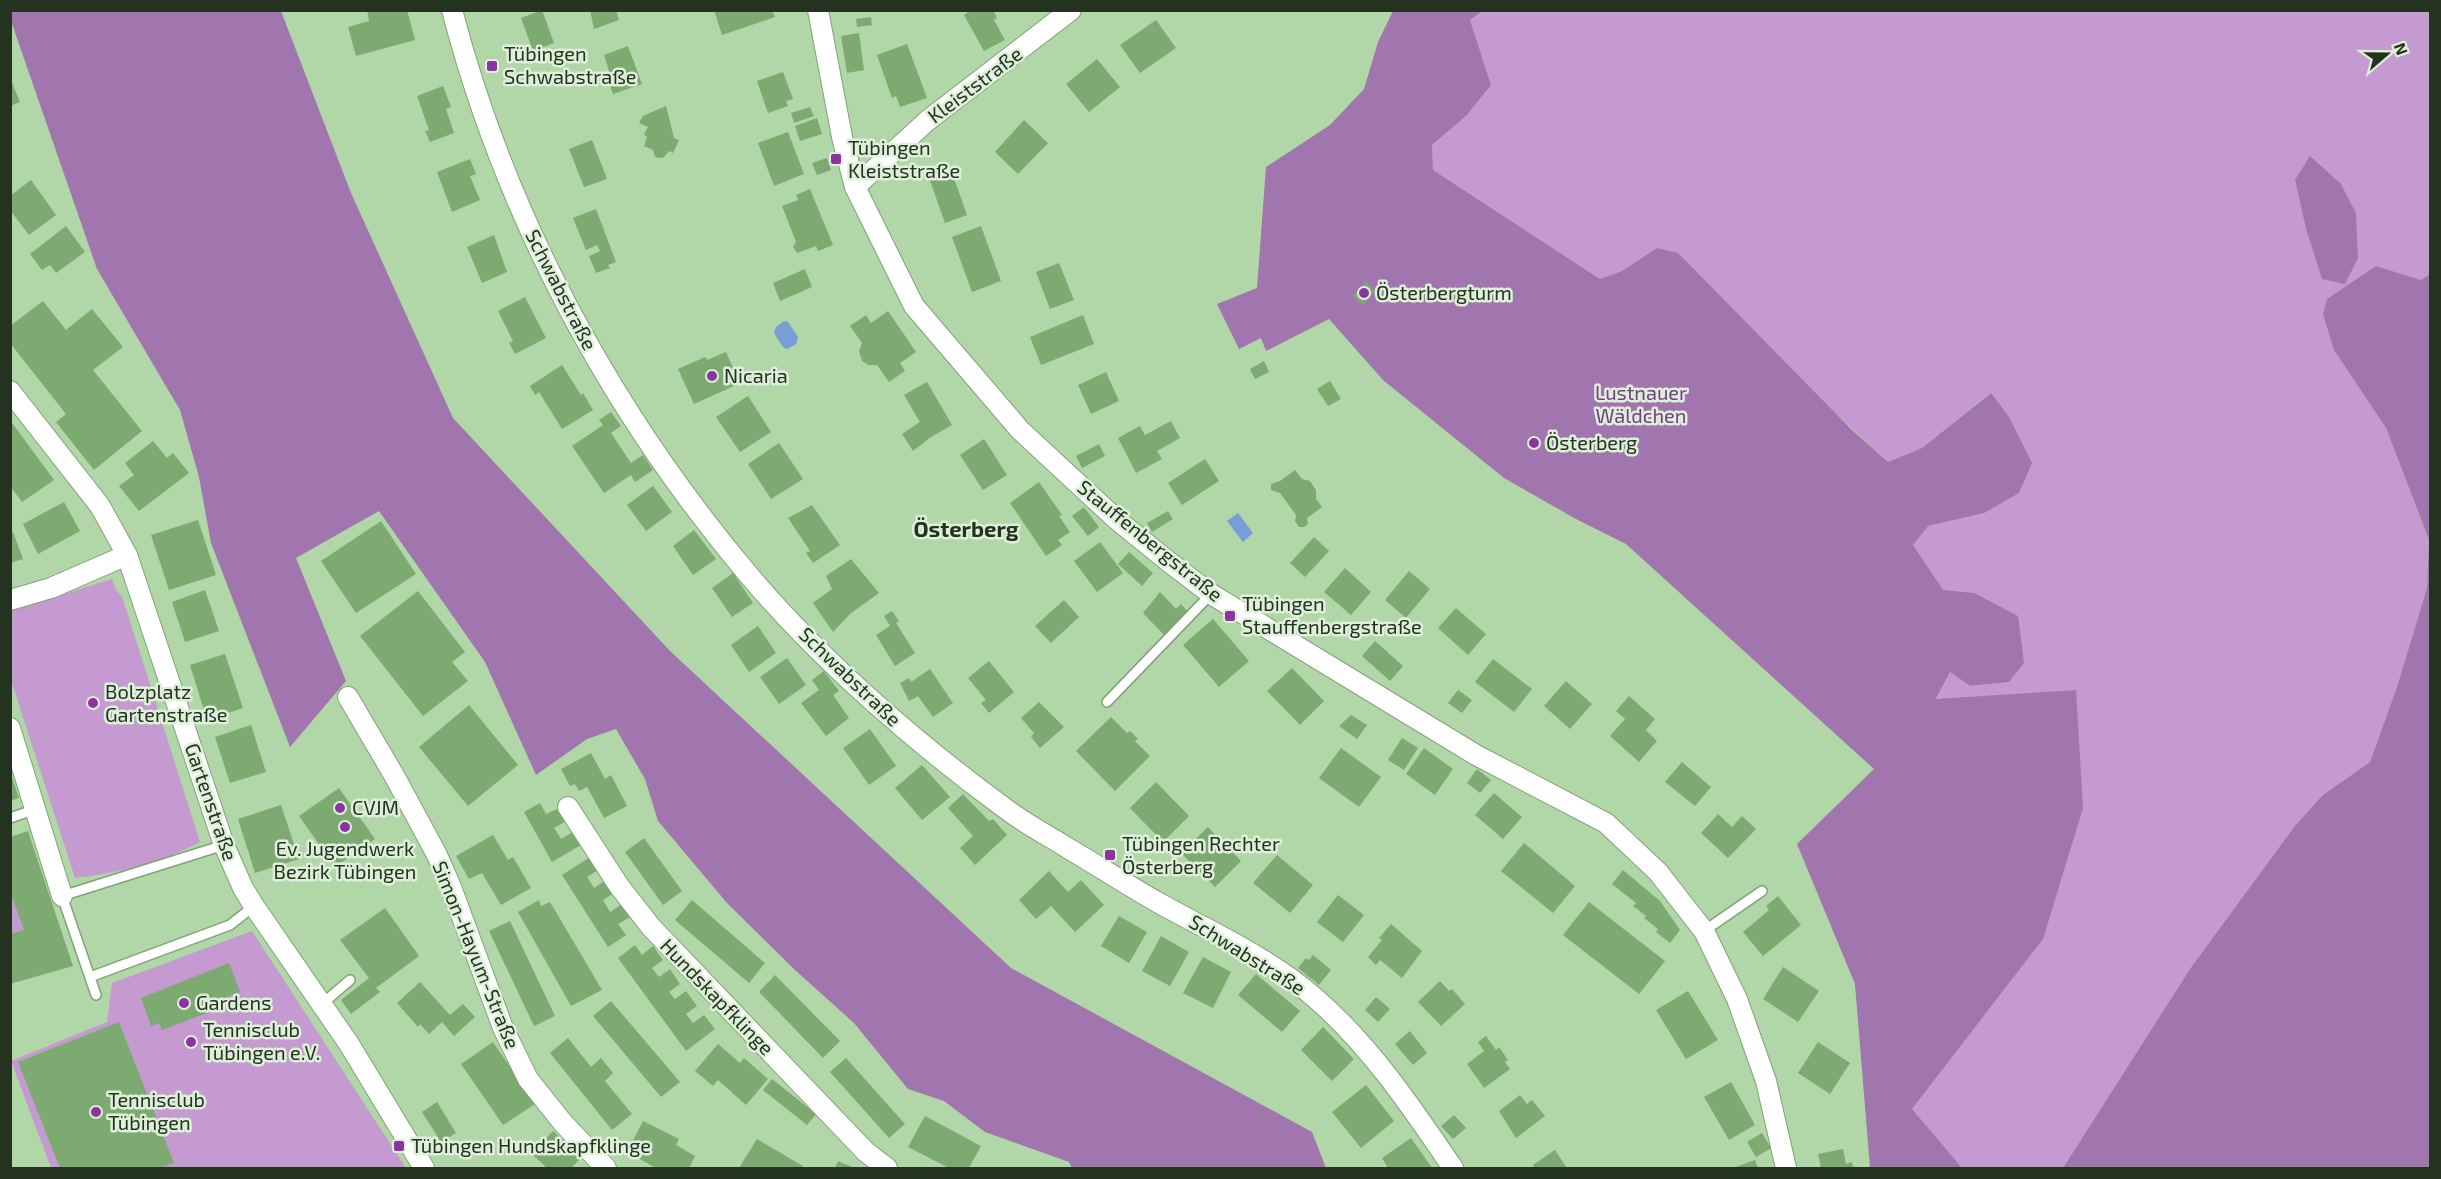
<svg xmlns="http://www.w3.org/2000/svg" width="2441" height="1179" font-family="'Exo 2',sans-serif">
<rect width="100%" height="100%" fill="#b1d6a7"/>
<path fill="#c59ad0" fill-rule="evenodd" d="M1482 11H2430V274L2421 280 2376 266 2334 350 2386 428 2429 540 2427 588 2397 687 2370 762 2323 795 2190 969 2063 1168H1962L1911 1110 2043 939 2076 690 1936 700 1950 672 1970 686 2009 682 2024 663 1974 593 1943 591 1913 545 1927 526 1984 513 2009 417 1990 393 1922 448 1888 462 1657 248 1622 271 1600 279 1433 170 1432 145 1467 115 1491 85 1470 20ZM2295 180 2341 184 2356 213 2358 258 2322 279 2306 229Z
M112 579 116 590 122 596 200 842C161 863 118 873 75 878L11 680 10 611Z
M11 892 24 930 11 934 10 893Z
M252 931 406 1168H51L11 1061 107 1022 112 983Z"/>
<path fill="#a175ad" d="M10 11H281L351 193 453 418 670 651 1011 968 1312 1132 1326 1168H1072L1069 1162 985 1132 944 1101 908 1089 854 1023 795 970 727 903 658 821 645 779 616 729 587 739 536 775 485 662 379 511 296 558 346 681 290 747 211 543 199 477 180 410 97 269 11 21Z
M1393 11H1482L1470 20 1491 85 1467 115 1432 145 1433 170 1600 279 1622 271 1657 248 1678 253 1851 429 1888 462 1922 448 1991 393 2009 417 2032 463 2019 493 1984 513 1928 526 1913 545 1943 590 1974 593 2018 616 2024 663 2009 682 1970 686 1950 672 1936 699 2076 690 2083 808 2043 939 1912 1109 1962 1168H1870L1855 984 1797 844 1874 769 1626 544 1576 519 1504 478 1383 380 1329 319 1266 351 1261 338 1239 349 1217 304 1257 288 1266 167 1330 125 1364 89 1378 42Z
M2310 156 2341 184 2356 213 2358 258 2345 284 2322 279 2306 229 2295 180Z
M2376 266 2421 280 2430 274V1168H2063L2190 969 2295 826 2323 795 2370 762 2397 687 2427 588 2429 540 2386 428 2334 350 2323 314 2327 299Z"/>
<path fill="#789dd7" d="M784 321 788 322 798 337 796 344 787 349 783 347 774 333 776 327Z
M1238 513 1253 533 1243 542 1227 521Z"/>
<path fill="#7daa71" d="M367 10H407L415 40 356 56 348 27 369 21Z
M542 10 554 43 533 51 521 18Z
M590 10H616L619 20 594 29Z
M714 10H772L775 17 722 35Z
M971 10H993L997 18 994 20 1005 40 984 51 964 15Z
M871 17 872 25 857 27 856 19Z
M1156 20 1176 48 1140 73 1120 45Z
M859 33 864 70 847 73 841 36Z
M907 44 927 98 900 107 896 96 892 98 877 55Z
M628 46 642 84 613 94 607 78 611 77 604 55Z
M1097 59 1120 87 1089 112 1066 84Z
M783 72 793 99 786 101 788 106 768 113 757 81Z
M10 78 20 102 10 106Z
M443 86 451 107 446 109 454 133 430 142 425 131 429 130 417 96Z
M666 106 674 138 679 140 673 153 669 151 664 157 659 158 655 157 653 150 644 146 647 137 644 134 648 127 639 123 643 116Z
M810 107 814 116 794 123 791 113Z
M817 118 822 134 800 141 795 126Z
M1024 120 1048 143 1018 174 995 152Z
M788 132 804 174 774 186 758 143Z
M592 140 607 179 584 187 569 149Z
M827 158 831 170 817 175 812 163Z
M470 159 476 174 470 176 480 200 452 212 437 172Z
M950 167 967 215 945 223 928 175Z
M31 180 56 215 29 235 10 210V196Z
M810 189 833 245 818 251 816 246 797 253 793 247 796 242 782 206 798 200 796 195Z
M596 209 616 262 608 265 610 268 596 273 589 256 600 251 597 245 586 250 573 218Z
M66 226 85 252 56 273 50 265 42 270 30 254Z
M981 226 1001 281 972 292 952 237Z
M494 235 507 272 482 283 467 247Z
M1059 263 1074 300 1050 309 1036 272Z
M805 269 812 287 780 301 773 283Z
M1366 282 1375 291 1363 305 1353 296Z
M525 297 546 338 515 354 509 343 513 341 498 311Z
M43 301 66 330 92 309 123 347 93 370 142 431 94 470 56 422 66 414 10 343V326Z
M888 311 916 352 900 363 905 371 889 382 877 365H869L862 361 859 351 862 343 850 326 866 315 871 323Z
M1083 315 1094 344 1041 365 1030 337Z
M726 352 735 372 740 370 745 381 694 404 678 369 705 357 707 360Z
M1264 361 1269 372 1255 379 1250 369Z
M562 365 581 395 583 393 593 410 562 429 539 392 535 395 530 386Z
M1106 372 1119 401 1091 414 1078 385Z
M1330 381 1341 399 1328 406 1317 389Z
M927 382 952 425 931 437 913 451 902 434 920 422 904 395Z
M748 396 771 432 740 452 716 417Z
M611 412 621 426 611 433 631 463 643 455 653 470 635 482 631 475 604 493 572 446 603 425 599 420Z
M10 420 54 480 22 502 10 486Z
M1171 421 1180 438 1157 451 1162 459 1136 473 1118 438 1140 426 1145 435Z
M984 439 1007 475 983 490 960 455Z
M153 441 167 458 173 453 189 473 139 511 119 486 134 475 125 463Z
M779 443 803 479 771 499 748 464Z
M1099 444 1105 456 1082 468 1076 456Z
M1205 459 1219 481 1182 505 1168 483Z
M1295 470 1302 479 1310 481 1316 490V499L1322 507 1307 518 1308 524 1304 527H1299L1295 521 1296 515 1280 493 1271 490V484L1280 481Z
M1039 482 1062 515 1059 516 1070 532 1058 540 1062 545 1046 556 1010 503Z
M653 486 672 512 646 531 627 505Z
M64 502 80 531 38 554 23 524Z
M812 505 840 545 813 563 806 553 810 551 788 518Z
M1084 507 1099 527 1088 536 1072 516Z
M1168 511 1173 519 1152 532 1147 523Z
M198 520 216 575 169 590 151 535Z
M381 521 416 574 356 613 321 561Z
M694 530 716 559 693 575 673 546Z
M13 532 23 559 10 563V533Z
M1314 537 1329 551 1305 577 1290 563Z
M1100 542 1123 573 1097 592 1074 561Z
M1129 552 1153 573 1142 586 1118 564Z
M851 559 879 593 850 614 833 632 813 603 832 589 826 576Z
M1345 568 1371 592 1351 615 1324 592Z
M1409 571 1430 589 1406 618 1385 600Z
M733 573 753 603 732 617 712 588Z
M205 590 219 631 185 642 172 602Z
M418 591 465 652 452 662 468 681 423 716 360 636Z
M1160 592 1176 609 1181 604 1188 612 1164 635 1143 613Z
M1064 600 1079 617 1051 643 1035 626Z
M1456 608 1486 634 1468 655 1438 628Z
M892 611 899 621 896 623 915 653 895 666 876 635 890 626 884 616Z
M1213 619 1249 661 1219 687 1183 645Z
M758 626 776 653 749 672 731 645Z
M1375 641 1403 666 1390 681 1362 656Z
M225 654 243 708 207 720 190 665Z
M787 658 806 685 779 704 760 677Z
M1493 659 1532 689 1514 712 1475 682Z
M989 661 1014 692 989 713 981 703 986 700 968 678Z
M1292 668 1324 701 1300 725 1267 691Z
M930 669 953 703 933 717 918 696 909 701 900 683 909 678 911 682Z
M824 671 839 691 833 695 849 718 826 736 801 703 819 690 812 680Z
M1566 681 1592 704 1570 729 1544 706Z
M1458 690 1472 700 1462 713 1448 703Z
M1629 696 1655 719 1646 730 1657 741 1639 762 1610 736 1625 719 1616 711Z
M1039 702 1064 727 1040 748 1031 737 1034 733 1021 718Z
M469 705 518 765 468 806 419 747Z
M1351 715 1367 725 1357 739 1339 726Z
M1111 717 1127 733 1130 731 1138 739 1135 741 1150 756 1115 791 1076 751Z
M251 725 266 772 230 783 215 737Z
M870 729 896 766 869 785 843 748Z
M1402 738 1418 748 1404 770 1388 760Z
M1341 748 1381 777 1359 807 1319 778Z
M1424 748 1453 769 1435 795 1406 774Z
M591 753 605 779 611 775 627 806 604 818 587 787 579 791 575 784 570 786 561 769Z
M1682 762 1711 787 1695 806 1665 782Z
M922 765 950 797 922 820 895 788Z
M1477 769 1491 780 1480 793 1467 783Z
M11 774 19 798 10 801V775Z
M1156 782 1189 816 1163 842 1130 808Z
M339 788 375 839 335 867 299 816Z
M1494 793 1522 817 1503 839 1475 815Z
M963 794 989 821 993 819 1007 835 975 865 960 848 973 836 948 808Z
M540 803 546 814 559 808 566 821 554 828 561 839 573 832 581 845 552 862 524 812Z
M281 805 299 859 255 873 238 819Z
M1718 814 1732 827 1742 816 1756 829 1728 858 1701 833Z
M1208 827 1241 861 1215 887 1181 853Z
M28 831 73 966 10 984V934L24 930 10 891V837Z
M493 835 508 860 513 857 531 888 501 905 482 873 469 879 456 856Z
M644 838 682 891 663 905 625 852Z
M1524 843 1575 886 1553 913 1501 871Z
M1277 855 1313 885 1290 913 1253 883Z
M590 857 598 870 587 877 594 888 606 880 614 893 603 900 610 912 622 904 630 917 618 924 626 935 608 947 562 875Z
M1623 870 1660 901 1680 930 1670 943 1656 932 1658 929 1644 918 1646 916 1633 906 1636 903 1612 884Z
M1049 871 1068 892 1081 880 1104 905 1075 932 1051 906 1036 919 1019 900Z
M1338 895 1364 915 1343 942 1317 922Z
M1778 896 1801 925 1763 956 1743 932 1769 910 1766 906Z
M539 900 541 906 550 902 602 990 571 1006 518 912Z
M692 900 765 963 749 983 675 920Z
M1589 902 1665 961 1639 994 1563 935Z
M385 908 419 956 376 988 380 992 351 1014 341 1000 369 978 340 940Z
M1119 916 1147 932 1129 963 1101 946Z
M510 921 555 1016 534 1026 489 931Z
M1391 924 1422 951 1402 978 1380 960 1376 965 1368 957 1382 940 1379 938Z
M1161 936 1189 952 1170 986 1142 971Z
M635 945 642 955 653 946 663 960 652 968 659 977 670 969 680 984 669 992 675 999 686 991 697 1006 686 1014 693 1023 704 1015 715 1029 686 1051 618 958Z
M1313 955 1331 970 1319 985 1298 968 1306 958 1309 960Z
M1203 957 1231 972 1213 1008 1183 993Z
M229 963 240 992 204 1006 207 1013 162 1030 159 1023 151 1026 141 998Z
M1783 967 1819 991 1798 1022 1763 999Z
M1256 974 1300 1011 1282 1032 1238 995Z
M775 975 840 1041 823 1058 759 992Z
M1440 981 1449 991 1452 989 1465 1004 1441 1026 1418 1002Z
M420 982 450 1015 463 1004 475 1017 454 1036 442 1022 429 1034 420 1024 418 1027 397 1003Z
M1688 991 1718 1040 1686 1059 1656 1010Z
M1376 997 1390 1009 1378 1022 1365 1010Z
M611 1001 680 1082 661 1097 593 1016Z
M119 1022 174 1163 159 1168H60L18 1062Z
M1323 1027 1354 1059 1332 1081 1301 1050Z
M1410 1031 1427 1053 1413 1065 1395 1044Z
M1486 1036 1496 1050 1499 1047 1508 1060 1505 1062 1510 1069 1484 1088 1467 1064 1484 1051 1478 1042Z
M568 1038 591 1067 601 1058 613 1073 605 1081 632 1114 612 1130 550 1053Z
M493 1042 535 1104 503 1125 461 1064Z
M1818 1042 1850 1063 1830 1094 1798 1073Z
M718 1044 740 1063 744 1058 768 1079 746 1105 718 1080 713 1086 695 1071Z
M846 1058 905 1124 889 1138 830 1072Z
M772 1079 816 1114 807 1125 763 1090Z
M1731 1082 1755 1125 1729 1140 1704 1097Z
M1366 1085 1394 1121 1361 1148 1332 1112Z
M1520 1095 1527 1104 1532 1100 1545 1116 1516 1138 1499 1111Z
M437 1102 456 1133 441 1142 422 1112Z
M1454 1115 1466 1128 1453 1139 1441 1126Z
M925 1116 981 1146 969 1168H949L908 1147Z
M643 1121 679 1139 676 1145 695 1156 689 1168H656L627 1152Z
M553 1131 582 1157 571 1168H547L532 1154Z
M1762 1133 1771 1148 1756 1157 1747 1142Z
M1411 1138 1432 1168H1388L1382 1158Z
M757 1139 803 1166 801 1168H739Z
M1843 1149 1846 1164 1852 1162 1853 1168H1821L1818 1154Z
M1555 1150 1567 1168H1535L1533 1165Z
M1755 1160 1758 1168H1733Z
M838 1161 855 1168H835Z"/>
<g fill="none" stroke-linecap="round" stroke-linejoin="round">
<defs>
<path id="service" d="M1107 702 1211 594
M10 818 36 809
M1704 931 1762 891
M90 977 230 925 254 906
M96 995 62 896 224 845
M322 1004 350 980"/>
<path id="minor" d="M452 10C506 217 610 410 747 573 821 661 918 745 1010 812 1029 826 1051 837 1071 850 1100 867 1129 886 1159 903 1211 932 1268 957 1314 997 1370 1045 1412 1108 1453 1168
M818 10 842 137 855 187 914 306 1020 430 1116 519 1169 562 1211 594 1476 755 1606 823 1658 872 1704 931 1737 999 1766 1081 1786 1168
M855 187 927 121 1071 10
M10 391 100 506 127 555 224 845 243 888 254 906 349 1044 424 1168
M10 600 51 588 127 555
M348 697 395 777 437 855 451 887 503 1028 528 1079 563 1123 606 1168
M10 728 62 896
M568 807 619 886 651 927 866 1152 887 1168"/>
</defs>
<use href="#service" stroke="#80a377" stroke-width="12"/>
<use href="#minor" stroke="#80a377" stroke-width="22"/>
<use href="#service" stroke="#fff" stroke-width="9"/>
<use href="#minor" stroke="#fff" stroke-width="20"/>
</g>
<g fill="#8b33a0" stroke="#def0d9" stroke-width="2">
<rect x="486" y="60" width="12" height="12" rx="3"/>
<rect x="830" y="153" width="12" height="12" rx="3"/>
<circle cx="1364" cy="293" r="6"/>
<circle cx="712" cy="376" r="6"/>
<circle cx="1534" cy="443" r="6"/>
<rect x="1224" y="610" width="12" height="12" rx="3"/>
<circle cx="93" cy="703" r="6"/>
<circle cx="340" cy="808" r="6"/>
<circle cx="345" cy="827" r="6"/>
<rect x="1104" y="849" width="12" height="12" rx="3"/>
<circle cx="184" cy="1003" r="6"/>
<circle cx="191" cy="1042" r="6"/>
<circle cx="96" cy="1112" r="6"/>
<rect x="393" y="1140" width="12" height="12" rx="3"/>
</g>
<g text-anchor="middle" stroke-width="5" stroke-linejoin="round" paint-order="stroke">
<g font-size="20" fill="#243220" stroke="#def0d9" text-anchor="start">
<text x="504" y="61">Tübingen<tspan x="504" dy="23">Schwabstraße</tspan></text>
<text x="848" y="155">Tübingen<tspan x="848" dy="23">Kleiststraße</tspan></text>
<text x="1376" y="300">Österbergturm</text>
<text x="724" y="383">Nicaria</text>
<text x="1546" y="450">Österberg</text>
<text x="1242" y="611">Tübingen<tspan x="1242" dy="23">Stauffenbergstraße</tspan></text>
<text x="105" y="699">Bolzplatz<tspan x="105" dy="23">Gartenstraße</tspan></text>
<text x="352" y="815">CVJM</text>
<text x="1122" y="851">Tübingen Rechter<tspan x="1122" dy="23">Österberg</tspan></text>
<text x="345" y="856" text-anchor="middle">Ev. Jugendwerk<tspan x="345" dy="23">Bezirk Tübingen</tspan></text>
<text x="196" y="1010">Gardens</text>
<text x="203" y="1037">Tennisclub<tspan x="203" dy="23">Tübingen e.V.</tspan></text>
<text x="108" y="1107">Tennisclub<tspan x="108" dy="23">Tübingen</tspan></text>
<text x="411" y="1153">Tübingen Hundskapfklinge</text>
</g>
<g font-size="20" fill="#243220" stroke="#def0d9">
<text transform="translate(975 85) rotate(-37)" y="7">Kleiststraße</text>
<text transform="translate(561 290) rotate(63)" y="7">Schwabstraße</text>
<text transform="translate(1150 541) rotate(39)" y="7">Stauffenbergstraße</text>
<text transform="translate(850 677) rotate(44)" y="7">Schwabstraße</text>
<text transform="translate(211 802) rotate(71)" y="7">Gartenstraße</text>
<text transform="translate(476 955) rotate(68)" y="7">Simon-Hayum-Straße</text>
<text transform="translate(1247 955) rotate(32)" y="7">Schwabstraße</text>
<text transform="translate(717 997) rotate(46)" y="7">Hundskapfklinge</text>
</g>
<g font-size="20" fill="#743d83" stroke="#def0d9">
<text x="1641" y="400">Lustnauer<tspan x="1641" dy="23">Wäldchen</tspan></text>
</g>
<g font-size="22" font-weight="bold" fill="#243220" stroke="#def0d9">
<text x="966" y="537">Österberg</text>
</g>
</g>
<rect width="2441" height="1179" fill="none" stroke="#243220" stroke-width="24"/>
<g transform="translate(2387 54) rotate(70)" stroke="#def0d9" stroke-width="4.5" paint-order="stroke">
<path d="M0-4.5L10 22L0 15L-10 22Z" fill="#243220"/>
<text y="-9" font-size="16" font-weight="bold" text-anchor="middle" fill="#243220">N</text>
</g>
</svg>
